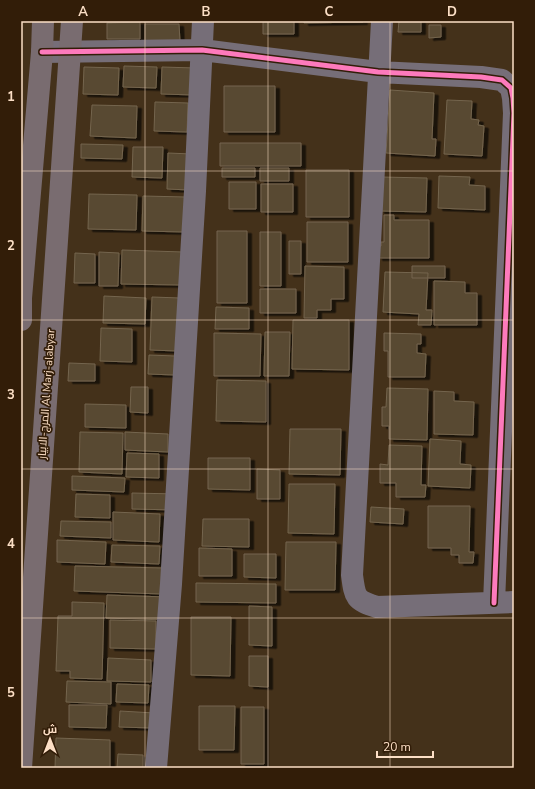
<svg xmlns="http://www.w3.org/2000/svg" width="535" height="789" font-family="'Nunito Sans',Cairo,sans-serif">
<defs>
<filter id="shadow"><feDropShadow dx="4.5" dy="2.5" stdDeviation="0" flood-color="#0009"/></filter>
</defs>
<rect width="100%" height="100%" fill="#44311a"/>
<path fill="#584830" stroke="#74654e" filter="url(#shadow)" d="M263 21H294V34H263Z
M304 21H363V22L304 23Z
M399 21H421V32H398Z
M140 22V39H107V23Z
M145 24H179L180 42 145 43Z
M429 25H441V37L429 38Z
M124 66 157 67 156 88 123 87Z
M84 67 119 68 118 95 83 94Z
M162 67 195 68V95L161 94Z
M224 86H275V132H224Z
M390 90 434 93 432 139H436L435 156 386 153Z
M447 100 472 101 471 119 479 120 478 125 484 126 482 156 444 154Z
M155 102 188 103 187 132 154 131Z
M92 105 137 106 136 138 90 136Z
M220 143H301V166H220Z
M81 144 123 145 122 159 81 158Z
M133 147H163L162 178 132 177Z
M168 153 191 154 190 190 167 189Z
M222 168H255V177H222Z
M260 168H289V181H260Z
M306 170H349V217H306Z
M439 176 470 177 469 185 485 186V210L438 208Z
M381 177 427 178 426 212 380 211Z
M229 182H256V209H229Z
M261 184H293V212H261Z
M89 194 137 195 136 230 88 229Z
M143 196 186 197 185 232 142 231Z
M384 215H394V220H429V258H378V246H381V242H384Z
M307 222H348V262H307Z
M217 231H247V303H217Z
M260 232H281V286H260Z
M289 241H301V274H289Z
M122 250 183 252 182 285 121 284Z
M99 252 119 253 118 286H99Z
M75 253 95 254V283H74Z
M305 266 344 267V299H331V310H317V318H304Z
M412 266H445V278H412Z
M385 272 428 273 426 310H432L431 325H418L419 314 383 312Z
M434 281 465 282V293H477V325H434Z
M260 289H296V313H260Z
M104 296 146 298 145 324 103 323Z
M152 297 180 298 178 351 150 350Z
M216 307 249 308V329H215Z
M293 320H349V370L292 369Z
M101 328 132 329V362L100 361Z
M265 332H290L289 376H264Z
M214 333 261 334 260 376H214Z
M384 333 421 334V344H417V353L426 354 425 377H388V351H384Z
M149 355 175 356V375L148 374Z
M69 363 95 364V381H68Z
M217 380 266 381V422L216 421Z
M131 387H148V413L130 412Z
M387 388 428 389 427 440 389 439V426H382V407H386Z
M434 391 454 392V401L474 402 473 435 434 434Z
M85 404 126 405V428L85 427Z
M290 429H341L340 475 289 474Z
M80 432 123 433 122 474 79 472Z
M125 432 168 434V452L125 450Z
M430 439 461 441 460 464 471 465 470 488 428 486Z
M389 445 422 446 421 485H426L425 497H396V483H380V464L388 465Z
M127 453 159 454V478L126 477Z
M208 458H250V490L208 489Z
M257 469 280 470V499H257Z
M72 476 125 478 124 492 72 490Z
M289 484H335L334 534 288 533Z
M132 493 177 494V510L132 509Z
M76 494 110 495V518L75 517Z
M428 506H470L469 552H474L473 563H459V555H451V548H428Z
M371 507 404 509 403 524 370 522Z
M113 512 160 514 159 542 113 540Z
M203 519H249V547L202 546Z
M61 521 111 522V538L60 536Z
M57 540 106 542 105 564 57 562Z
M286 542H336L335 590H285Z
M112 545 160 546 159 564 111 562Z
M199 548 232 549V576H199Z
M244 554H276V578L244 577Z
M75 566 164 568 163 594 74 591Z
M196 583 276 584V603L196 602Z
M107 595 167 597V620L106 618Z
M72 602 104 603 102 679 70 678V671H56L58 616H72Z
M249 606 272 607V646L249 645Z
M191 617H231L230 676 191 675Z
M110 620 156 621V649L110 648Z
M249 656H268V687L249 686Z
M108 658 151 660V682L107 681Z
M67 681 111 682V704L66 702Z
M117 684 149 685 148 703 116 702Z
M69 705H107L106 728 69 727Z
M199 706H235L234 750H199Z
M241 707H264V764H241Z
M120 711 154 713 153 728 119 727Z
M56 738 110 740V768H55Z
M118 754 143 755V768H117Z"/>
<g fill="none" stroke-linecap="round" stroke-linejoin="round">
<path stroke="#766e78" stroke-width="22" d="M382 21 352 575C355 598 355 600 377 607L514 602
M42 52 202 50 378 72 481 77 502 80 511 88 513 98 514 113 494 603
M156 768 171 584 195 191 203 21"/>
<path stroke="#796c70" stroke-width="22" d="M21 320V298L42 52 43 21
M21 768 72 21"/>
<defs>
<path id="cycleway" d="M42 52 202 50 378 72 481 77 502 80 511 88 513 98 514 113 494 603"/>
</defs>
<use href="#cycleway" stroke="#321d08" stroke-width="8"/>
<use href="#cycleway" stroke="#fd7abc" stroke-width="5"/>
</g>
<path fill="none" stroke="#fcdfc6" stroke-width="1" stroke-opacity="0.55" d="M145 21V768M268 21V768M390 21V768M21 171H514M21 320H514M21 469H514M21 618H514"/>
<g text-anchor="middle" stroke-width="3.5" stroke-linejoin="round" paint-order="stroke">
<g font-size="11" fill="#fcdfc6" stroke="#321d08">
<text transform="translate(46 394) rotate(-86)" y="4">المرج-الابيار Al Marj-alabyar</text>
</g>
</g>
<rect width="535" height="789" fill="none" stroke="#321d08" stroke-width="44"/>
<g transform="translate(50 739)" stroke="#321d08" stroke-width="3" paint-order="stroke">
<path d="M0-3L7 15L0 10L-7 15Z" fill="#fcdfc6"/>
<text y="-6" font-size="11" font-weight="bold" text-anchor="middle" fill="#fcdfc6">ش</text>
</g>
<path d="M377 751v6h56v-6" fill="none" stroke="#fcdfc6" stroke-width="2"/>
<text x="383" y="751" font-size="12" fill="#fcdfc6" stroke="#321d08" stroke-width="3" paint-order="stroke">20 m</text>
<rect x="22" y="22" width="491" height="745" fill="none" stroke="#fcdfc6" stroke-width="1.5"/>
<g font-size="13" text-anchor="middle" font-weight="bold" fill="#fcdfc6">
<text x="83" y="16">A</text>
<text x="206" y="16">B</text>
<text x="329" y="16">C</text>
<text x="452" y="16">D</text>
<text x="11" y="101">1</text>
<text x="11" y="250">2</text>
<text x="11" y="399">3</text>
<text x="11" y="548">4</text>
<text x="11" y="697">5</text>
</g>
</svg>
